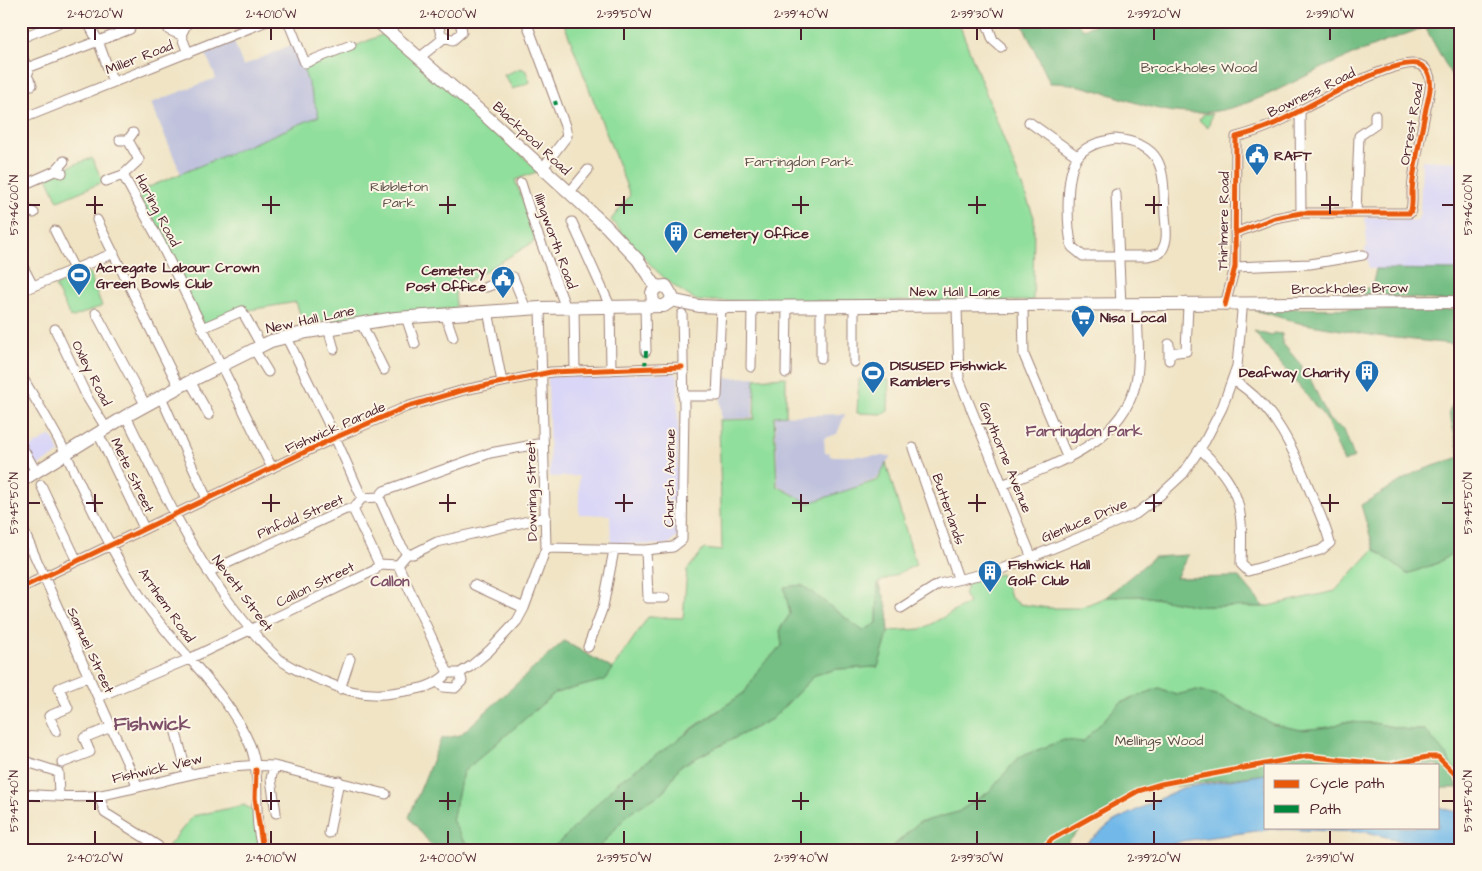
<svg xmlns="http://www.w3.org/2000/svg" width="1482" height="871" font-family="'Architects Daughter',sans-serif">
<rect width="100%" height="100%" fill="#fcf5e5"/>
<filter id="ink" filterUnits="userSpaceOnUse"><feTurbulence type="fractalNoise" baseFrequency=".02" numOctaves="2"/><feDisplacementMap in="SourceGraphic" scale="10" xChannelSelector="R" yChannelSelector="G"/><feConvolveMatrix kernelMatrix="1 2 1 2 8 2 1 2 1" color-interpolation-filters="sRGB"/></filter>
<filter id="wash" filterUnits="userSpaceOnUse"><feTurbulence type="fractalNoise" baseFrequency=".0096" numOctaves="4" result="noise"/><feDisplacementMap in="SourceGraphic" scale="20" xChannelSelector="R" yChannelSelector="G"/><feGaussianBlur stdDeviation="1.12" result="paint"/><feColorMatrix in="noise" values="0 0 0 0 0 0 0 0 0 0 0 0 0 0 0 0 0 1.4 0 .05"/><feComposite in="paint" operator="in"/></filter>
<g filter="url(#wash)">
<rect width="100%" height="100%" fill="#f0e4c5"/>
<path fill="#d9d6f7" d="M1422 160 1461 162V270L1369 269 1365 248 1367 247 1365 216 1417 221 1420 213Z
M675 373 678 377V536L670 543 663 545 611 543 610 515 579 514V476L550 477 548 376Z
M51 435 60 453 35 467 26 450Z"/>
<path fill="#c0c2dd" d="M234 42 243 66 293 44 322 118 181 174 151 103 216 78 206 54Z
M755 377 752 418 721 419 720 378Z
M845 414 837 434 824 438 825 453 829 452 830 456H891L877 479 810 504 778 485 775 416Z"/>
<path fill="#91df9c" stroke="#6e7f64" d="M563 21H958L1034 217 1033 301H698C660 281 639 252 611 220L630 195Z
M384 34 432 74 539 171 515 180 534 230V242L455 289 456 308 303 323 296 302 238 312 204 325 137 192 319 116 303 68Z
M521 68 526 71 530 82 513 89 504 75Z
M1204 114H1212L1208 128 1199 120Z
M92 158 103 182 58 201 46 175Z
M89 272 102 306 71 318 55 286Z
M786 377V415L774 416 777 486 809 503 878 480 886 463 916 565 878 583 877 623 863 631 802 585 785 587 790 614 780 629 782 646 760 667 745 692 690 730 550 850H477L463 840 452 820 463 772 555 693 605 680 648 617 683 618 687 570 704 549 722 551 719 420 754 419 755 379Z
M859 379 889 380 888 411 883 414 857 413Z
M1461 547V777L1425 730H1409L1373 723 1344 722 1330 727 1301 730 1272 724 1220 696 1197 690 1176 695 1159 688 1120 703 1083 742 1064 740 1019 757 990 791 958 812 918 823 889 850H597L629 812 663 793 680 766 772 719 815 675 837 669 878 667 889 631 922 629 969 603 964 594 969 581 1001 574 1011 598 1019 604 1048 608H1079L1106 597 1143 596 1198 606 1264 607 1335 591 1374 549 1407 574 1438 563Z
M244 805 258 814 264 850H165L193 816Z"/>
<path fill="#74be84" stroke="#5f6e58" d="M1021 21H1075L1083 29 1105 21H1461V141L1457 109 1458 87 1425 27C1395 38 1365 49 1336 62 1288 82 1245 114 1191 113 1142 113 1098 82 1050 83Z
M1376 269 1461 270V302L1346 293 1372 287Z
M1261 308 1461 310V345L1377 336 1299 323 1255 310Z
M1254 331 1272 336 1273 333 1282 334 1283 344 1302 366 1301 373 1309 376 1329 420 1344 430 1354 457 1344 462 1326 419Z
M1461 390V547L1438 563 1407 574 1374 549 1361 505 1416 472 1460 457 1449 411Z
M1188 555 1176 578 1239 577 1264 607 1198 606 1143 596 1106 597 1154 557Z
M878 583C895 616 889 633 878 667L837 669 815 675 772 719 680 766 663 793 630 812 597 850H550L567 835 618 782 745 692 760 667 782 646 780 629 790 614 784 587 802 585 863 631 877 623Z
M564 641 613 669 605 680 555 693 463 772 452 820 463 840 477 850H435L409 817 441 739 460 735Z
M1159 688 1176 695 1197 690 1220 696 1272 724 1301 730 1330 727 1344 722 1373 723 1409 730H1425L1448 757 1458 788H1438V765H1266V774L1140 791 1084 825 1061 850H890L918 823 958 812 990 791 1019 757 1064 740 1083 742 1120 703Z"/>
<path fill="#72b9e9" stroke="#5e6c8a" d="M1266 774V827H1438V807L1461 813V850H1435L1367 832 1272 829 1182 841 1158 850H1078L1114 821 1182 788Z"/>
</g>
<g filter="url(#ink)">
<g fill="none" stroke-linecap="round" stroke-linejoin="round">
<defs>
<path id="minor" d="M87 21 98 41 113 82
M165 21 169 30 181 35
M185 21 186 25 181 35 188 53
M288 21 305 63 351 45
M442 21 439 27 441 35 453 40 462 32 460 21
M526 21 565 126 567 136 542 169
M986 21 993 40 1001 47
M21 38 63 21
M21 54 27 68 130 29
M419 58 444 38
M30 67 27 76 32 85
M1300 110 1301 213
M21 119 267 21
M1029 122 1077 156
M1115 139C1167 144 1163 173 1165 215 1166 229 1169 242 1160 253L1148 256H1083L1072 247C1067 227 1065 176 1077 158 1084 146 1102 141 1115 139Z
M120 140H128L133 133
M55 171 64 161
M123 175 139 160 128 140
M106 181 123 175 161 244 272 468
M521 183 535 227 566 308
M21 186 55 171 62 173
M569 193 588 170
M1116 194 1121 306
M21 208 34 213
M1356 212 1359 136 1375 125V115
M97 220 179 387
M572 222 610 306 611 370
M55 231 74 269
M21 263 33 286
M1235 267 1310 264 1363 255
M486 287 513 277 526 309
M21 291 114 253
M1225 305 1235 267 1236 137C1252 133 1271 126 1286 118 1308 107 1403 52 1422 66 1436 75 1429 95 1426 108 1421 136 1414 163 1412 191 1412 198 1413 207 1410 213H1301L1275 218 1235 233
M957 306 959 379 1032 558
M1023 306 1024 355 1068 459
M574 307 575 371
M645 307 646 351
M854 307V362
M488 311 502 382
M96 313 146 406
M445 314 453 337
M406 317 415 344
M361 323 384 370
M202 328 242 311 261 345
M328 328 334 349
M55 329 87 397 106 428
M287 338 335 437 362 498
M1169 344V360
M254 349 268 372
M1169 353 1186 351 1188 305
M821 358V306
M751 367 752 307
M786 373 787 306
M21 375C36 401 53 427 66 454 89 503 112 553 142 599 175 649 226 689 250 745 263 777 251 816 263 850
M190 381 209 415
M683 396H717L721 307
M161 397 207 499
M126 416C157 480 187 544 229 602 244 622 260 642 279 659 292 669 308 675 323 681 345 691 368 697 392 693 416 689 430 690 448 673
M98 433 144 528
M21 445 36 472
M913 448 958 578
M1200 449C1242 488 1243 508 1241 564L1248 571 1321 550 1330 543C1326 527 1319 511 1312 496 1295 452 1275 405 1233 380
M41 485 77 561
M1002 485C1053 465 1122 444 1136 382 1141 358 1137 330 1137 306
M379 497 399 542 407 554
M353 509 379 564
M21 525 138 787
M546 548 646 550
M379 564 398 565 407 554H413L437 542 546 517
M398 565 448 673
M208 572 346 509H353L362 498 379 497 384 491 490 453 543 443
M474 585 524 608
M21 588 332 439 406 407 464 390 551 372 682 367
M665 598H648L646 550 673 547 682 540 684 407 682 314
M901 608 939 584 1000 570 1136 514 1157 498 1183 474 1205 441 1222 408 1237 366 1242 311 1240 304
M588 647 603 607 614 550
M448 673H460L471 666 489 651 517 621 524 608 546 548 540 308
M438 682 443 687 455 688 462 681 460 673
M340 689 350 659
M98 697 189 659 375 570 379 564
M56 731 49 716 68 708 59 688 89 676
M176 733 187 773
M21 760 58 772 59 795
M62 763 90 752 84 738 111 727
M274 766 271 779 276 813
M21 794C46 795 78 799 101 795 159 785 214 762 274 766L386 794
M99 795 105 813 158 846
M329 833 339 781"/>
<path id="highway" d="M377 21 488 118 606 226 638 260 656 287
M671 300 699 306 721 307 1461 302
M21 481 126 416 179 387 271 341 307 332 396 318 540 308 664 306 670 302 672 296 666 286 656 287 652 293 653 302 658 306"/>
</defs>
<use href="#minor" stroke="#9d8278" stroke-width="11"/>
<use href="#highway" stroke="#9d8278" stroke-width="14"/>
<use href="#minor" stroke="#fff" stroke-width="9"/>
<use href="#highway" stroke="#fff" stroke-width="12"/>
<path stroke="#00873e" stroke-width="4" stroke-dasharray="8 4" stroke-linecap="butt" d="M555 101 556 105
M645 369 646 351"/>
<defs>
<path id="cycleway" d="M1225 305 1235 267 1236 137C1252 133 1271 126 1286 118 1308 107 1403 52 1422 66 1436 75 1429 95 1426 108 1421 136 1414 163 1412 191 1412 198 1413 207 1410 213H1301L1275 218 1235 233
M21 588 332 439 406 407 464 390 551 372 682 367
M1390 765 1427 757H1438L1461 780
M256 770 255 798 263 850
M1042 850 1052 839 1138 791 1161 784 1307 756 1388 765"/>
</defs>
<use href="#cycleway" stroke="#fcf5e5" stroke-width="8"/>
<use href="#cycleway" stroke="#e8590c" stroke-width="5"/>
</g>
</g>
<path fill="none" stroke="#4a1f2b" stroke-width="2" d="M95 28V40M271 28V40M448 28V40M624 28V40M801 28V40M977 28V40M1154 28V40M1330 28V40M95 196V214M271 196V214M448 196V214M624 196V214M801 196V214M977 196V214M1154 196V214M1330 196V214M28 205H40M86 205H103M262 205H280M439 205H456M615 205H633M792 205H809M968 205H986M1145 205H1162M1321 205H1339M1442 205H1454M95 494V512M271 494V512M448 494V512M624 494V512M801 494V512M977 494V512M1154 494V512M1330 494V512M28 503H40M86 503H103M262 503H280M439 503H456M615 503H633M792 503H809M968 503H986M1145 503H1162M1321 503H1339M1442 503H1454M95 792V810M271 792V810M448 792V810M624 792V810M801 792V810M977 792V810M1154 792V810M28 801H40M86 801H103M262 801H280M439 801H456M615 801H633M792 801H809M968 801H986M1145 801H1162M1442 801H1454M95 831V844M271 831V844M448 831V844M624 831V844M801 831V844M977 831V844M1154 831V844M1330 831V844"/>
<defs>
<symbol id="civic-pin" viewBox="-11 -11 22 30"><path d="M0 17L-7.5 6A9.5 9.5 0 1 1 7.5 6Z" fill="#1f6fb2" stroke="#fcf5e5"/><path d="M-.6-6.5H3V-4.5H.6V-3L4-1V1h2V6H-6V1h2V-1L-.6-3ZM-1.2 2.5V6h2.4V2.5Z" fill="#fff"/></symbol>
<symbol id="building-pin" viewBox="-11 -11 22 30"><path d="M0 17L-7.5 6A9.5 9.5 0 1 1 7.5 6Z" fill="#1f6fb2" stroke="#fcf5e5"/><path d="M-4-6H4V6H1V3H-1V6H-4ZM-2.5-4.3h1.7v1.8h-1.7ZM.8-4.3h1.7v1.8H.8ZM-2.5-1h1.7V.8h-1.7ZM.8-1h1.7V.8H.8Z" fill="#fff"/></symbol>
<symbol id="stadium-pin" viewBox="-11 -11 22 30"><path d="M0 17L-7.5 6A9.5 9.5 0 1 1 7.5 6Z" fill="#1f6fb2" stroke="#fcf5e5"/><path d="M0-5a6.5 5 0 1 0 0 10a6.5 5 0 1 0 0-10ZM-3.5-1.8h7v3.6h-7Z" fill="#fff"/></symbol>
<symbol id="supermarket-pin" viewBox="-11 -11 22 30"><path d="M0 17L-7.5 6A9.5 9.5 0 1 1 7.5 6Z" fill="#1f6fb2" stroke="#fcf5e5"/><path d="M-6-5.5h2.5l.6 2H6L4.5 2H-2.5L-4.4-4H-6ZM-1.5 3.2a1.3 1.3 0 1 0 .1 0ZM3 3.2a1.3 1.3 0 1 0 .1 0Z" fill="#fff"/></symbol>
</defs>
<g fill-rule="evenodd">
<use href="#civic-pin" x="1243" y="141" width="28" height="38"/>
<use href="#building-pin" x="662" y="219" width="28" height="38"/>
<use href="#stadium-pin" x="65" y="261" width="28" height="38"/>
<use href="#civic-pin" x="489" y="264" width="28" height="38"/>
<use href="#supermarket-pin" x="1069" y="303" width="28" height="38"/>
<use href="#building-pin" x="1353" y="358" width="28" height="38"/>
<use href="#stadium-pin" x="859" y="359" width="28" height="38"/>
<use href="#building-pin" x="976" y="558" width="28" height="38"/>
</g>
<g text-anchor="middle" stroke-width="4" stroke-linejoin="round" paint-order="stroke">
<g font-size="14" fill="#4a1f2b" stroke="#fcf5e5">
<text transform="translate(139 57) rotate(-21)" y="5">Miller Road</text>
<text transform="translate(1311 92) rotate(-26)" y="5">Bowness Road</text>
<text transform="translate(1411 124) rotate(-80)" y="5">Orrest Road</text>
<text transform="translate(532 138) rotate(43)" y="5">Blackpool Road</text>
<text transform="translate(158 210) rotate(62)" y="5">Harling Road</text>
<text transform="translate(1223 221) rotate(-89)" y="5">Thirlmere Road</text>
<text transform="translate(556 241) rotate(70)" y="5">Illingworth Road</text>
<text transform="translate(1350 288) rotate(-1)" y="5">Brockholes Brow</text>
<text x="955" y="296">New Hall Lane</text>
<text transform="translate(310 319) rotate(-12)" y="5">New Hall Lane</text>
<text transform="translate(92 373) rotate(63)" y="5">Oxley Road</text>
<text transform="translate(335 427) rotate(-24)" y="5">Fishwick Parade</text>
<text transform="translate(1006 457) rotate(68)" y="5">Gaythorne Avenue</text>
<text transform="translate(133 475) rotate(64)" y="5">Mete Street</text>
<text transform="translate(669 478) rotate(-89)" y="5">Church Avenue</text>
<text transform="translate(531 491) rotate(-91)" y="5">Downing Street</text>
<text transform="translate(949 509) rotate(71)" y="5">Butterlands</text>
<text transform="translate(300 516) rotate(-23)" y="5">Pinfold Street</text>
<text transform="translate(1084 520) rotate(-23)" y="5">Glenluce Drive</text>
<text transform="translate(315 584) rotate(-26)" y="5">Callon Street</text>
<text transform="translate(243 593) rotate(53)" y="5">Nevett Street</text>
<text transform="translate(167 605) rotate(55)" y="5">Arnhem Road</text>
<text transform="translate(91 650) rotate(65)" y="5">Samuel Street</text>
<text transform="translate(157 768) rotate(-13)" y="5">Fishwick View</text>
</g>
<g font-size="14" fill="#5c4f47" stroke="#fcf5e5">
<text x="1199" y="72">Brockholes Wood</text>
<text x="799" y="166">Farringdon Park</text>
<text x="399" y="191">Ribbleton<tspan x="399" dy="16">Park</tspan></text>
<text x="1159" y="745">Mellings Wood</text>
</g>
<g font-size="14" font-weight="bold" fill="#4a1f2b" stroke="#fcf5e5" text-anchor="start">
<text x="1274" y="160">RAFT</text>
<text x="694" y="238">Cemetery Office</text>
<text x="96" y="272">Acregate Labour Crown<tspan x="96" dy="16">Green Bowls Club</tspan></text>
<text x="486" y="275" text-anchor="end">Cemetery<tspan x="486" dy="16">Post Office</tspan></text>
<text x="1100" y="322">Nisa Local</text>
<text x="890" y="370">DISUSED Fishwick<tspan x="890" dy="16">Ramblers</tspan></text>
<text x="1350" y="377" text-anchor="end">Deafway Charity</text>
<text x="1008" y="569">Fishwick Hall<tspan x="1008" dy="16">Golf Club</tspan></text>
</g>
<g font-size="15" font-weight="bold" fill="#7e4f68" stroke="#fcf5e5">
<text x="1084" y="436">Farringdon Park</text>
<text x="390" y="586">Callon</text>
</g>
<g font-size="19" font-weight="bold" fill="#7e4f68" stroke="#fcf5e5">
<text x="152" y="730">Fishwick</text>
</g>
</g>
<rect width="1482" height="871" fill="none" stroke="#fcf5e5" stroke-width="55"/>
<rect x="1264" y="764" width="175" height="65" fill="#fcf5e5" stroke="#b59f9b"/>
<rect x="1274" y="780" width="25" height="8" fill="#e8590c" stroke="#b59f9b"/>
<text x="1310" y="788" font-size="15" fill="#4a1f2b">Cycle path</text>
<rect x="1274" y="805" width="25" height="8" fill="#00873e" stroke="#b59f9b"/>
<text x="1310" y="814" font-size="15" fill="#4a1f2b">Path</text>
<rect x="28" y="28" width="1426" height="816" fill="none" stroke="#4a1f2b" stroke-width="2"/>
<g font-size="12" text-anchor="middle" fill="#4a1f2b">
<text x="95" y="18">2°40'20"W</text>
<text x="271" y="18">2°40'10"W</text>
<text x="448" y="18">2°40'00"W</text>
<text x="624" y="18">2°39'50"W</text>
<text x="801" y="18">2°39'40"W</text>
<text x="977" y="18">2°39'30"W</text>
<text x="1154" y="18">2°39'20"W</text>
<text x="1330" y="18">2°39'10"W</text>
<text transform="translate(14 205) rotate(-90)" y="4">53°46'00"N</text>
<text transform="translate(1468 205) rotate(-90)" y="4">53°46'00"N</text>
<text transform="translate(14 503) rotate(-90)" y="4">53°45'50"N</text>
<text transform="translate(1468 503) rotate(-90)" y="4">53°45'50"N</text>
<text transform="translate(14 801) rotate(-90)" y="4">53°45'40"N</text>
<text transform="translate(1468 801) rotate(-90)" y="4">53°45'40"N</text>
<text x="95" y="862">2°40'20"W</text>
<text x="271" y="862">2°40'10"W</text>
<text x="448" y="862">2°40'00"W</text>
<text x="624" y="862">2°39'50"W</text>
<text x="801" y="862">2°39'40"W</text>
<text x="977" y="862">2°39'30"W</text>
<text x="1154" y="862">2°39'20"W</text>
<text x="1330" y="862">2°39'10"W</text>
</g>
</svg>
